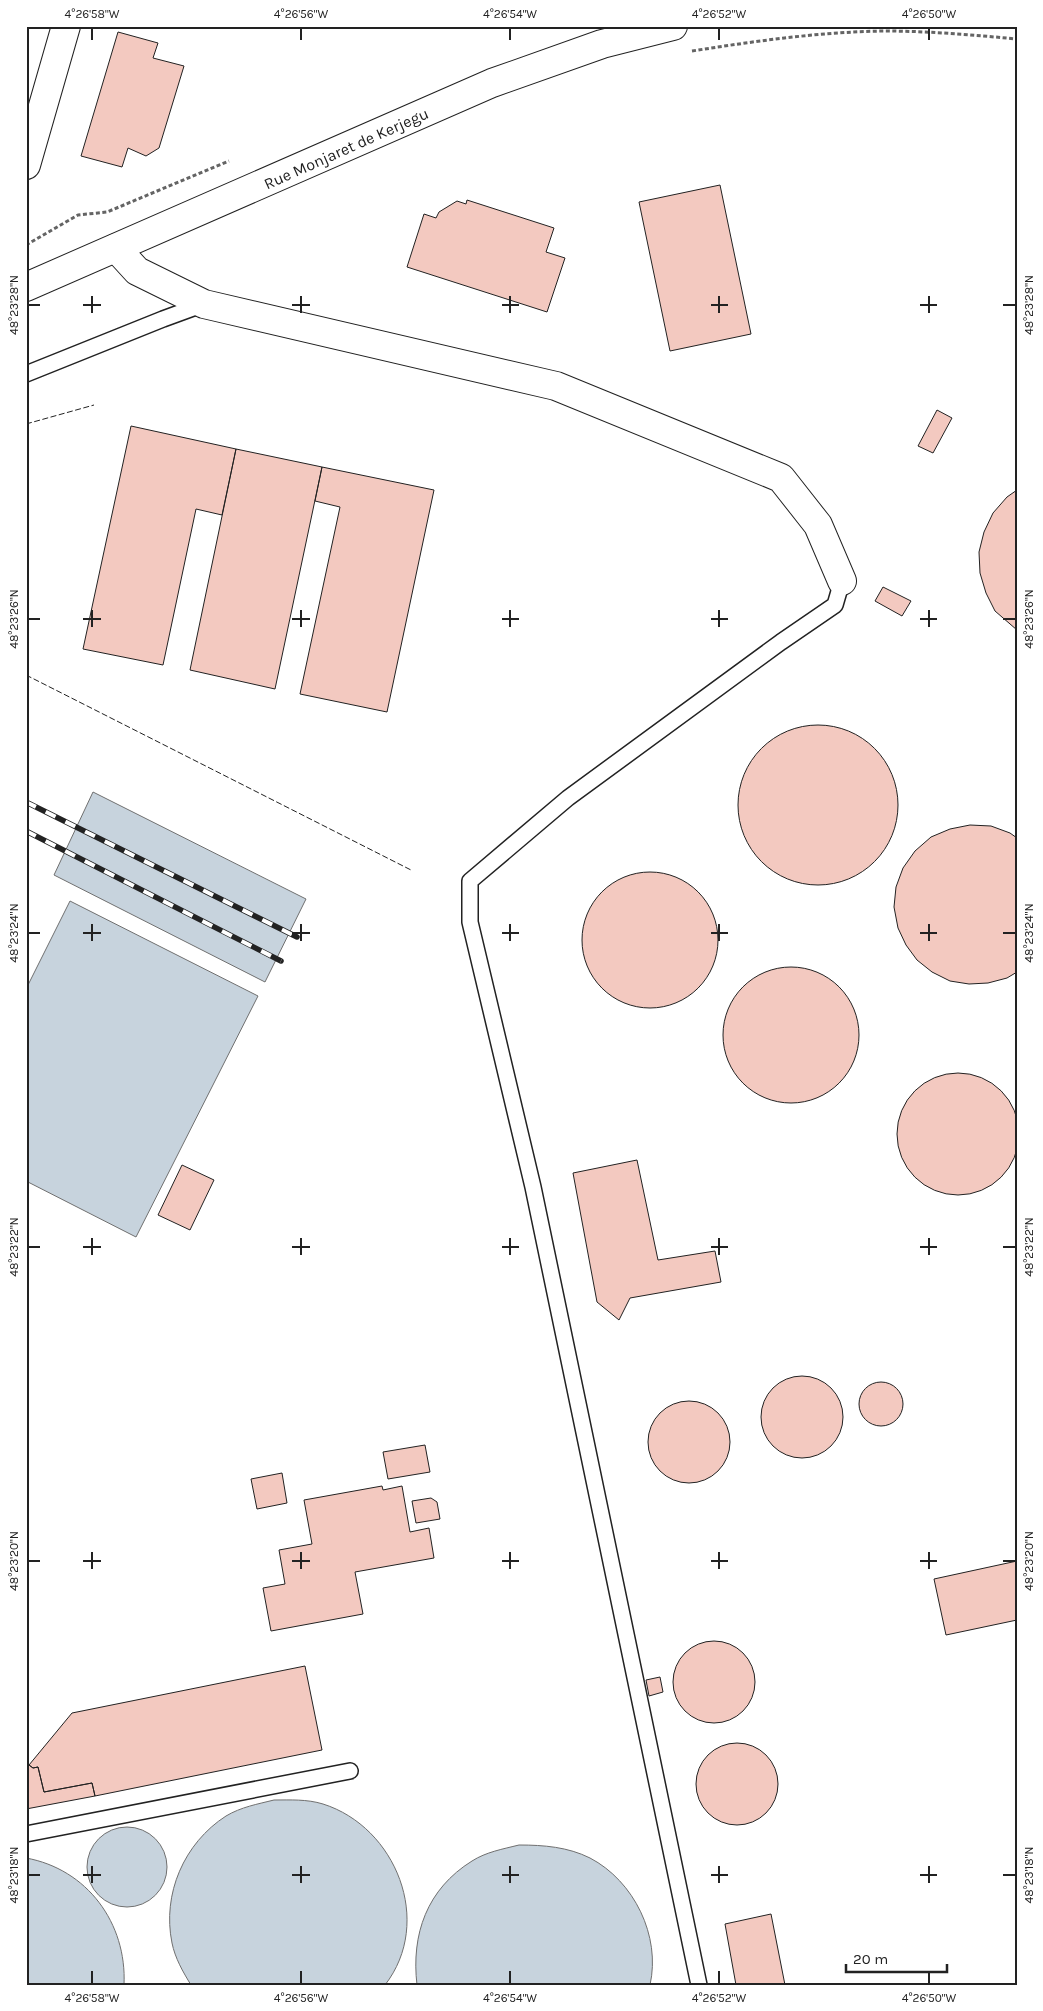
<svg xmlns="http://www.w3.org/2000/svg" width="1043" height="2011" font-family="Karla,sans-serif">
<rect width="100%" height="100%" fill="#fff"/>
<path fill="#c7d3dd" stroke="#6f6f6f" d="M93 792 306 899 265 982 54 875Z
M70 901 258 996 136 1237 26 1181V989Z
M274 1800C290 1800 307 1799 323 1804 396 1827 434 1922 385 1985H191C183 1972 175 1958 172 1943 162 1894 184 1843 226 1816 241 1807 258 1804 274 1800Z
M87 1867a40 40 0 1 1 80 0a40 40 0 1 1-80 0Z
M519 1845C544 1845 568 1847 590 1858 634 1881 661 1936 650 1985H417C411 1934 427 1889 472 1861 486 1852 503 1849 519 1845Z
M26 1858C87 1869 127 1923 124 1985H26Z"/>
<path fill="#f3c9c0" stroke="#222" d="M118 32 158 43 153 58 184 66 159 148 146 156 128 148 122 167 81 156Z
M720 185 751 334 670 351 639 202Z
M467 200 554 228 546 252 565 258 547 312 407 267 424 214 436 218 439 212 457 201 466 204Z
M937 410 952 418 933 453 918 446Z
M131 426 236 449 222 515 196 509 163 665 83 649Z
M236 449 322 467 275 689 190 670Z
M322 467 434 490 387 712 300 694 340 507 315 501Z
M1017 490V630L995 611 986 593 980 573 979 552 984 532 993 513 1007 497Z
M883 587 911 601 902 616 875 601Z
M738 805a80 80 0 1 1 160 0a80 80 0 1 1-160 0Z
M970 825 991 826 1010 833 1017 838V972L1007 978 988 983 969 984 950 981 932 972 917 960 906 945 898 928 894 907 896 887 903 868 915 851 931 837 950 829Z
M582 940a68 68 0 1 1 136 0a68 68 0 1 1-136 0Z
M723 1035a68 68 0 1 1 136 0a68 68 0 1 1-136 0Z
M897 1134a61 61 0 1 1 122 0a61 61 0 1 1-122 0Z
M637 1160 658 1260 715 1251 721 1282 630 1298 619 1320 597 1302 573 1173Z
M182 1165 214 1180 190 1230 158 1215Z
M761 1417a41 41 0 1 1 82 0a41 41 0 1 1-82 0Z
M859 1404a22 22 0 1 1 44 0a22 22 0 1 1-44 0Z
M648 1442a41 41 0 1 1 82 0a41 41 0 1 1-82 0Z
M425 1445 430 1472 388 1479 383 1452Z
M282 1473 287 1503 257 1509 251 1479Z
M382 1486 383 1490 402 1486 410 1532 429 1528 434 1558 355 1572 363 1614 271 1631 263 1588 285 1584 279 1550 312 1544 304 1500Z
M431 1498 437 1502 440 1519 416 1523 412 1501Z
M1017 1561V1620L946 1635 934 1579Z
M673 1682a41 41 0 1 1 82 0a41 41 0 1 1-82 0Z
M305 1666 322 1750 95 1796 92 1783 44 1792 38 1767 33 1768 29 1765 72 1713Z
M660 1677 663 1692 649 1696 646 1680Z
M696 1784a41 41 0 1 1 82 0a41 41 0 1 1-82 0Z
M29 1765 33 1768 38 1767 44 1792 92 1783 95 1796 26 1809V1768Z
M771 1914 785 1985H736L725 1924Z"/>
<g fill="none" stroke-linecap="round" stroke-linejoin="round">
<defs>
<path id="service" d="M26 374 163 319 204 304
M26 1834 350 1771
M699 1985 533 1187 470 922V881L568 798 781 642 835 605 842 581"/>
<path id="minor" d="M26 165 66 26
M116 248 137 271 204 304 556 386 781 478 818 525 842 581"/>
<path id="tertiary" d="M26 287 492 83 602 44 673 26"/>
</defs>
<use href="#service" stroke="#222" stroke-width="18"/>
<use href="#minor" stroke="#222" stroke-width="30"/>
<use href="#tertiary" stroke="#222" stroke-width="30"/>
<path stroke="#646464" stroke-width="3" stroke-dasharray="4 2.5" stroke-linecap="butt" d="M692 51C756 41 819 32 884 31 929 31 973 35 1017 39
M26 245 78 215 107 212 229 161"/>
<use href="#service" stroke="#fff" stroke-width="15"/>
<use href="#minor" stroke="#fff" stroke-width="28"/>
<use href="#tertiary" stroke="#fff" stroke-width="28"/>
<defs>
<path id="rail" d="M26 802 297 937
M26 831 281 961"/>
</defs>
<use href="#rail" stroke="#222" stroke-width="5.5"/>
<use href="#rail" stroke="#fff" stroke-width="4" stroke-dasharray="11" stroke-linecap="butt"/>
<path stroke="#222" stroke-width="1" stroke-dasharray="6 2.5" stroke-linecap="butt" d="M26 424 94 405
M26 675 411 870"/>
</g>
<path fill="none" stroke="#222" stroke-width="2" d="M92 28V40M301 28V40M510 28V40M719 28V40M929 28V40M92 296V313M301 296V313M510 296V313M719 296V313M929 296V313M28 305H40M83 305H101M292 305H310M502 305H519M711 305H728M920 305H937M1003 305H1016M92 610V627M301 610V627M510 610V627M719 610V627M929 610V627M28 619H40M83 619H101M292 619H310M502 619H519M711 619H728M920 619H937M1003 619H1016M92 924V941M301 924V941M510 924V941M719 924V941M929 924V941M28 933H40M83 933H101M292 933H310M502 933H519M711 933H728M920 933H937M1003 933H1016M92 1238V1255M301 1238V1255M510 1238V1255M719 1238V1255M929 1238V1255M28 1247H40M83 1247H101M292 1247H310M502 1247H519M711 1247H728M920 1247H937M1003 1247H1016M92 1552V1569M301 1552V1569M510 1552V1569M719 1552V1569M929 1552V1569M28 1561H40M83 1561H101M292 1561H310M502 1561H519M711 1561H728M920 1561H937M1003 1561H1016M92 1866V1883M301 1866V1883M510 1866V1883M719 1866V1883M929 1866V1883M28 1875H40M83 1875H101M292 1875H310M502 1875H519M711 1875H728M920 1875H937M1003 1875H1016M92 1971V1984M301 1971V1984M510 1971V1984M719 1971V1984M929 1971V1984"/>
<g text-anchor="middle" stroke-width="4" stroke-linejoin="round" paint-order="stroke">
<g font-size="16" fill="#222" stroke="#fff">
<text transform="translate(346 148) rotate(-24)" y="6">Rue Monjaret de Kerjegu</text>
</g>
</g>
<rect width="1043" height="2011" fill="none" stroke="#ffffff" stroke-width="55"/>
<path d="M846 1964v8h101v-8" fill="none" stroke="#222222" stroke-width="2.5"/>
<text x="853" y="1964" font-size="15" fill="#222222" stroke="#ffffff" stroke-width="4" paint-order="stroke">20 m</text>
<rect x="28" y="28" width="988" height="1956" fill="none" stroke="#222" stroke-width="2"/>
<g font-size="12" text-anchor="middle" fill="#222">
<text x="92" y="18">4°26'58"W</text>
<text x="301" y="18">4°26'56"W</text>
<text x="510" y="18">4°26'54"W</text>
<text x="719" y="18">4°26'52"W</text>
<text x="929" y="18">4°26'50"W</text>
<text transform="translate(14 305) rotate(-90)" y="4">48°23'28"N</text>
<text transform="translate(1029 305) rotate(-90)" y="4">48°23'28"N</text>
<text transform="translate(14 619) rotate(-90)" y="4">48°23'26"N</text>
<text transform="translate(1029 619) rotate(-90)" y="4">48°23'26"N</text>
<text transform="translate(14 933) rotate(-90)" y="4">48°23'24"N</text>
<text transform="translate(1029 933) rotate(-90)" y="4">48°23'24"N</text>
<text transform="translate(14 1247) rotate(-90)" y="4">48°23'22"N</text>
<text transform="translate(1029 1247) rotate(-90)" y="4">48°23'22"N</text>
<text transform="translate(14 1561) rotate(-90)" y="4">48°23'20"N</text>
<text transform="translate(1029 1561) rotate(-90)" y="4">48°23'20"N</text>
<text transform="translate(14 1875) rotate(-90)" y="4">48°23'18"N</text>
<text transform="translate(1029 1875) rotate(-90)" y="4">48°23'18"N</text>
<text x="92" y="2002">4°26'58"W</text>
<text x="301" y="2002">4°26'56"W</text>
<text x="510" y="2002">4°26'54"W</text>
<text x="719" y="2002">4°26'52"W</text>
<text x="929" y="2002">4°26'50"W</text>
</g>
</svg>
